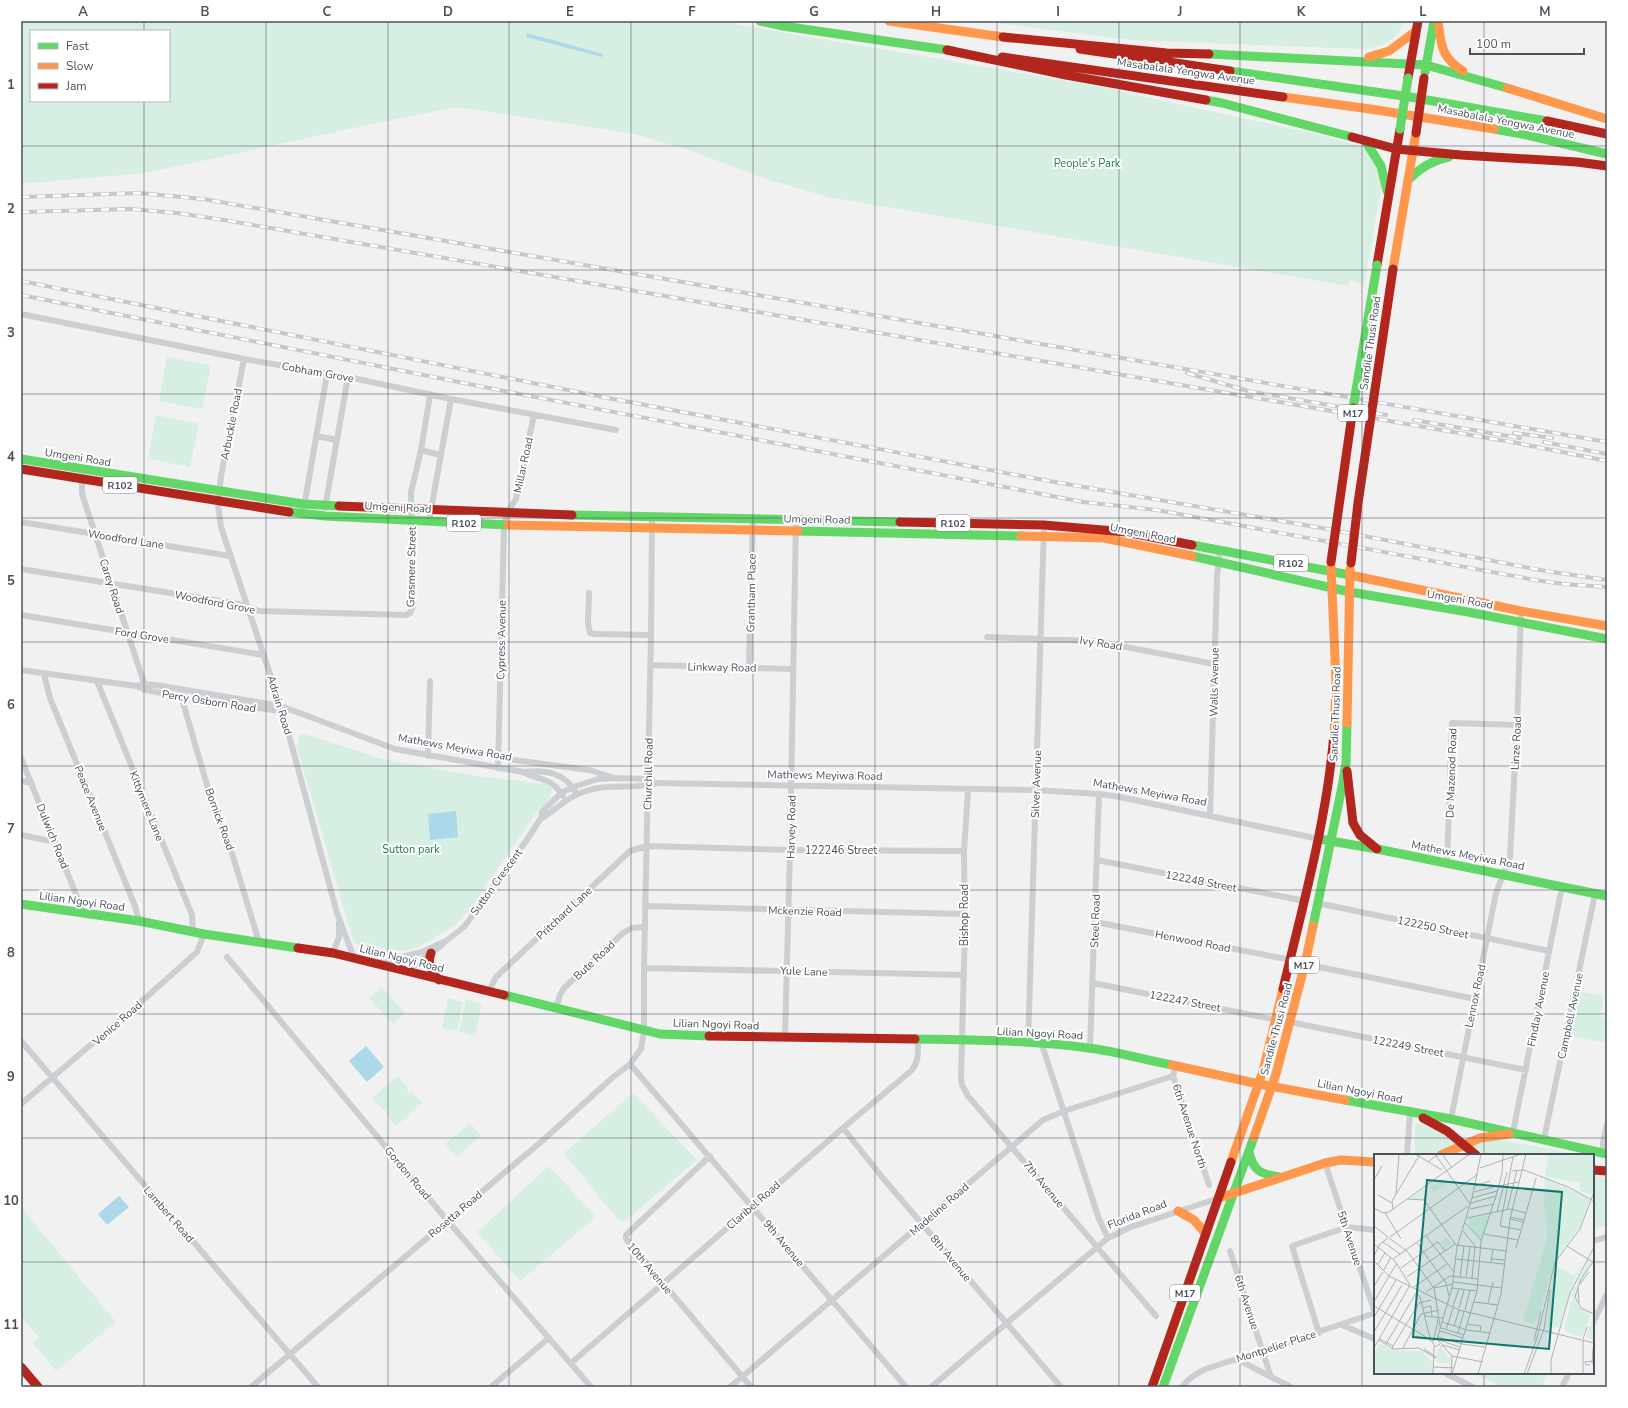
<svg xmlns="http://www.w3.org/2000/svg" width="1628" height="1408" font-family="'Nunito Sans',sans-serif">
<rect width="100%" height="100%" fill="#f1f1f1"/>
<path fill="#d7efe2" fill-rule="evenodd" d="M21 21H727L740 25 1102 87 1302 131 1348 142 1366 149 1376 165 1382 184 1364 286 1351 279 1348 286 828 197 763 178 694 152 635 134 457 107 377 123 146 173 21 184ZM31 31H169V101H31Z
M980 21H1404C1396 42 1382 47 1361 49L1129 40Z
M167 357 211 365 202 409 159 401Z
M156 415 199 424 190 467 148 459Z
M302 733 382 759 478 776 546 784 552 789 550 800 535 814 469 910 456 924 446 931 418 947 403 951 359 946 353 940 297 748 299 736Z
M382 987 405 1013 393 1024 369 998Z
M1579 991 1604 996 1600 1016 1607 1018V1043L1570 1036Z
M448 998 463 1002 457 1031 442 1028Z
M466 1000 482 1004 475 1036 459 1032Z
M398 1076 408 1088 407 1089 409 1093 411 1091 422 1103 396 1126 386 1114 387 1112 385 1109 383 1110 372 1098Z
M633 1093 697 1160 626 1220 622 1221 618 1220 564 1153Z
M470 1123 481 1136 456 1157 445 1144Z
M1418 1123 1440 1131 1456 1143C1444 1151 1430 1157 1415 1154V1125Z
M1493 1140H1502L1579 1155H1484L1472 1147 1481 1142Z
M549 1166 596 1217 520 1281 477 1232Z
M1599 1176 1607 1178V1225L1593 1230V1177Z
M21 1207 116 1322 56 1371 33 1343 39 1337 21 1317Z
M1473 1373H1548L1541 1387H1503Z"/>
<path fill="#add8ea" d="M527 33 603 54 602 57 526 37Z
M456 811 458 837 430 840 428 814Z
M366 1046 384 1067 367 1082 349 1061Z
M119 1196 129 1207 107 1225 98 1214Z"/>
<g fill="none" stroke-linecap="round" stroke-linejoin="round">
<path stroke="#cccfd1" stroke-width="6" d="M21 314 244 359 348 377 451 399 616 430
M244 359 221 476 218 504 221 527 283 713 337 913 354 958
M316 436 337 440
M421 450 440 455
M82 480V493L84 500 145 686
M304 507 327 374
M325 508 348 377
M429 521 451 399
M21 522 230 556
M21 569 239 604 259 611 406 615 410 613 413 606 411 492 421 450 430 395
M589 593 588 623 590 633 595 634 651 635
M21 615 264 655
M987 637 1095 641 1214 664
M651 665 793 669
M749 667 753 518
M21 670 136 686 146 690 161 693 286 712
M44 674 50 698 135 906 139 921
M97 681 192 915 193 932
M136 686 145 684 162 686 281 706 395 749 523 772C547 769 565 773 577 794
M181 696 215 812 228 840 259 942
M428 756 430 681
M21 758 84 914
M499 758 589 770 611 777
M498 768 504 525 507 513 516 499 534 415
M523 772C541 781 551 777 563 796
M21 781 32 783
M968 790 964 851 965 928 961 1078 962 1085 968 1096 1156 1316
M1210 815 1217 577 1220 550
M541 818C547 816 551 812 556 808 566 800 576 794 589 790 611 783 635 790 657 783L1036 790 1099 794 1120 797 1319 839
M21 835 55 842
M1097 860 1305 901
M1447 863 1452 723 1517 725
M1317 903 1549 951
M646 906 964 914
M1095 922 1291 960
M333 953 339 937V922
M227 957 447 1220 591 1387
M378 963 422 952 446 941 464 927 526 841 541 818 542 812 561 793 573 787 598 779 612 778 648 779 652 780
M1305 964 1475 999
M644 968 964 975
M406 971 442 945
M1093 983 1277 1020
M489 991 496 977 630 851 647 846 790 850 964 851
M556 1008 560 995 564 988 623 933 632 928 645 927
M1290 1022 1526 1070
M785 1038 790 850 796 519
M21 1041 318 1387
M1028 1044 1044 525
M1042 1045 1099 1219 1108 1238
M1090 1048 1099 794
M630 1064 906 1387
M1174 1072 1173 1076 1209 1185
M21 1104 133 1009 197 952 204 934
M1451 1119 1496 893 1510 857 1517 725 1521 611
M843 1128 882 1177 1061 1387
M1513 1132 1562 887
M1544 1139 1595 894
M1603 1153V1142L1607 1124
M1407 1155 1410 1113
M710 1156 626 1235V1239L751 1387
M1325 1163 1375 1313
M1593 1241 1607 1237
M1230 1251 1271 1377 1291 1387
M1593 1323 1607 1294
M1342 1325 1375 1339
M1319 1333 1292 1246 1347 1227 1375 1230
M1237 1359 1271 1377
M571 1363 843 1128 911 1071C919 1062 918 1052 918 1040
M1445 1373 1473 1387
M492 1386 549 1338
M251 1387 542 1141 612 1078 630 1064 641 1049 644 1031V968L651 635 652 517
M730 1387 1043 1120 1064 1111 1173 1076
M931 1387 1108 1238 1131 1227 1219 1198
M1182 1387C1189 1378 1195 1374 1206 1369L1375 1313
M1562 1387 1569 1373"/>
<path stroke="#63d668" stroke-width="9" d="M760 21 783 26 954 51
M1209 54 1426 65 1507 88
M1230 71 1410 97 1547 121
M1425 72 1434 21
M1206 100 1222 103 1352 137
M1494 129 1522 134 1607 154
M1366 142 1381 166 1387 191
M1408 180C1420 168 1432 160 1449 157
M21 459 303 504 339 506
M289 512 325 516 508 525
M572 515 900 522
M798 531 1021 536
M1192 545 1350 575
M1192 556 1350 592
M1350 592 1468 612 1607 639
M1319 839 1377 849 1607 896
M21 904 139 921 204 934 298 948
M1313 926 1342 787 1346 763 1347 723
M504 995 660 1034 709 1036
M915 1039C972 1040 1031 1040 1088 1048 1116 1051 1144 1060 1172 1065
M1345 1100 1451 1119 1607 1154
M1249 1152C1253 1171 1261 1174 1279 1177
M1163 1387 1254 1137"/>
<path stroke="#ff974d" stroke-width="9" d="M889 21 1010 38
M1438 21C1441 45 1441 57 1463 71
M1369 57 1389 51 1416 31
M1507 88 1607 119
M1283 97 1377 110 1494 129
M1393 269 1416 133
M508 525 798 531
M1021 536 1104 538 1192 556
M1331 566 1336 682 1334 733
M1350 575 1521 611 1607 626
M1347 723 1350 569
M1172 1065 1259 1084 1345 1100
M1254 1137 1276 1074 1305 964 1313 926
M1441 1155 1480 1138 1509 1134
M1231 1162 1263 1071 1283 989
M1219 1198 1325 1163 1341 1160 1375 1162
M1178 1211 1194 1220 1206 1234"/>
<path stroke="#b3261e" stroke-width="9" d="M1003 37 1167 53 1209 54
M1080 49 1230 71
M947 50 1066 75 1206 100
M1002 57 1283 97
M1408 78 1418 21
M1547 121 1607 134
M1352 137 1396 149 1461 155 1577 162 1607 166
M1377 265 1400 129
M21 469 289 512
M339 506 572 515
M900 522 1044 525 1126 532 1192 545
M1347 771 1353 823 1360 835 1377 849
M298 948 333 953 504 995
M431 953C427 964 431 971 439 980
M1283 989C1303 904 1327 820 1334 733
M709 1036 915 1039
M1423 1118 1447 1131 1476 1155
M1593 1170 1607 1171
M21 1367 38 1387
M1152 1387 1231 1162"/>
<defs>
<path id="rail" d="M21 197 139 193 203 199 1607 442
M21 212 130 209 177 213 224 220 1517 443 1607 461
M21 281 608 398 1049 481 1333 530 1545 571 1607 580
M21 295 499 390 1083 502 1157 510 1535 580 1563 584 1607 587
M1187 373 1248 391 1386 415
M1414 420 1520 438
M1514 433 1552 438
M1544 442 1607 454"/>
</defs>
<use href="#rail" stroke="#c6c8ca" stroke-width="4"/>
<use href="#rail" stroke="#fff" stroke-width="2.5" stroke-dasharray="8" stroke-linecap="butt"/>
<path stroke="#63d668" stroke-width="9" d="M1400 129 1408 78
M1353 408 1377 265"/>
<path stroke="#b3261e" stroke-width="9" d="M1416 133 1424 78
M1331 562 1353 408
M1351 563 1358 503 1393 269"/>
</g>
<path fill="none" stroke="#49515c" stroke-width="1" stroke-opacity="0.55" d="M144 21V31M266 21V1387M388 21V1387M509 21V1387M631 21V1387M753 21V1387M875 21V1387M997 21V1387M1119 21V1387M1240 21V1387M1362 21V1387M1484 21V1155M144 101V1387M21 146H1607M21 270H1607M21 394H1607M21 518H1607M21 642H1607M21 766H1607M21 890H1607M21 1014H1607M21 1138H1607M21 1262H1375M1593 1262H1607M1484 1373V1387"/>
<g text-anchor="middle" stroke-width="4" stroke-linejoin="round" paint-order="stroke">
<g fill="#fff" stroke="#80858d" stroke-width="1">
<rect x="1338" y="405" width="30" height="16" rx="3"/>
<rect x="103" y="477" width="34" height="16" rx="3"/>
<rect x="447" y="515" width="34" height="16" rx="3"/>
<rect x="936" y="515" width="34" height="16" rx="3"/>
<rect x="1274" y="555" width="34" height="16" rx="3"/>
<rect x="1289" y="957" width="30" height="16" rx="3"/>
<rect x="1170" y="1285" width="30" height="16" rx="3"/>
</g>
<g font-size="10" font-weight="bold" fill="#49515c">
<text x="1353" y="417">M17</text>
<text x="120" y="489">R102</text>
<text x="464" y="527">R102</text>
<text x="953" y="527">R102</text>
<text x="1291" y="567">R102</text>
<text x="1304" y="969">M17</text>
<text x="1185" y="1297">M17</text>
</g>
<g font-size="11" fill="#49515c" stroke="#fff">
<text transform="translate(1186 71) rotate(8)" y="4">Masabalala Yengwa Avenue</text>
<text transform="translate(1506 121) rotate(11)" y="4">Masabalala Yengwa Avenue</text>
<text transform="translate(1370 343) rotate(-82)" y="4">Sandile Thusi Road</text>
<text transform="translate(318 372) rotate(10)" y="4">Cobham Grove</text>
<text transform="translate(231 424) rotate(-79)" y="4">Arbuckle Road</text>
<text transform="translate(78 457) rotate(9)" y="4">Umgeni Road</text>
<text transform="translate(523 465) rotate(-78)" y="4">Millar Road</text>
<text transform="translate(398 507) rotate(3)" y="4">Umgeni Road</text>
<text transform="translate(817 519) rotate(1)" y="4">Umgeni Road</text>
<text transform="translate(1143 533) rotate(11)" y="4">Umgeni Road</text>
<text transform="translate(126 539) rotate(9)" y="4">Woodford Lane</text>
<text transform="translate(411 567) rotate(-89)" y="4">Grasmere Street</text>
<text transform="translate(112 586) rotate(72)" y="4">Carey Road</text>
<text transform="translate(751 593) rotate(-89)" y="4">Grantham Place</text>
<text transform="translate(1460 599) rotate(10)" y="4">Umgeni Road</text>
<text transform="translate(215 602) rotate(11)" y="4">Woodford Grove</text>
<text transform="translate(142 635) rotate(9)" y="4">Ford Grove</text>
<text transform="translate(501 640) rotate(-89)" y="4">Cypress Avenue</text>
<text transform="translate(1101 643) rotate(9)" y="4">Ivy Road</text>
<text transform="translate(722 667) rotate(1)" y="4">Linkway Road</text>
<text transform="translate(1214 682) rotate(-89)" y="4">Walls Avenue</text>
<text transform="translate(209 701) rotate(9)" y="4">Percy Osborn Road</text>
<text transform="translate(280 705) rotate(73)" y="4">Adrain Road</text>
<text transform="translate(1335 714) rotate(-88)" y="4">Sandile Thusi Road</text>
<text transform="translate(1516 743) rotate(-87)" y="4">Linze Road</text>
<text transform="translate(455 747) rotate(10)" y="4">Mathews Meyiwa Road</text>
<text transform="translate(1451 773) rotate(-88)" y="4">De Mazenod Road</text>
<text transform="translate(648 774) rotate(-89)" y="4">Churchill Road</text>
<text transform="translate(825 775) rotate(1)" y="4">Mathews Meyiwa Road</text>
<text transform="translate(1036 784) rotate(-88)" y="4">Silver Avenue</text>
<text transform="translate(1150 792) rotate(10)" y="4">Mathews Meyiwa Road</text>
<text transform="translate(91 798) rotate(68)" y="4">Peace Avenue</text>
<text transform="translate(147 806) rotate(68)" y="4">Kittymere Lane</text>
<text transform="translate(220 819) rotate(70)" y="4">Bornick Road</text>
<text transform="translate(791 827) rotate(-89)" y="4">Harvey Road</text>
<text transform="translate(53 836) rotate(68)" y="4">Dulwich Road</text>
<text x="841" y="854">122246 Street</text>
<text transform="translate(1468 855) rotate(11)" y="4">Mathews Meyiwa Road</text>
<text transform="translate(1201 881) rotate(11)" y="4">122248 Street</text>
<text transform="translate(496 882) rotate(-54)" y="4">Sutton Crescent</text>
<text transform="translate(82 901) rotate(8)" y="4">Lilian Ngoyi Road</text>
<text transform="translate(805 911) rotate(2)" y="4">Mckenzie Road</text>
<text transform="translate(564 913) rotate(-43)" y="4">Pritchard Lane</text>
<text transform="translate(964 915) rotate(-90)" y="4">Bishop Road</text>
<text transform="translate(1095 921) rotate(-88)" y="4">Steel Road</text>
<text transform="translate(1433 927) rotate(12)" y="4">122250 Street</text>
<text transform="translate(1193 941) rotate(11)" y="4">Henwood Road</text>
<text transform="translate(402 958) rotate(14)" y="4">Lilian Ngoyi Road</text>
<text transform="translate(594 960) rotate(-43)" y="4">Bute Road</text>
<text transform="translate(804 971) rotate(2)" y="4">Yule Lane</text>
<text transform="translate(1475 996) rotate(-78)" y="4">Lennox Road</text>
<text transform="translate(1185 1001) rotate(11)" y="4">122247 Street</text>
<text transform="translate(1538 1009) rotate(-79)" y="4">Findlay Avenue</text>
<text transform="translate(1570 1016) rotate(-78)" y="4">Campbell Avenue</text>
<text transform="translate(117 1023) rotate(-41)" y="4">Venice Road</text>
<text transform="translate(716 1024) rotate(2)" y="4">Lilian Ngoyi Road</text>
<text transform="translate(1276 1029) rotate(-75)" y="4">Sandile Thusi Road</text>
<text transform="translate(1040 1033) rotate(3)" y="4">Lilian Ngoyi Road</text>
<text transform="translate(1408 1046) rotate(11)" y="4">122249 Street</text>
<text transform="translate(1360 1091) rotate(11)" y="4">Lilian Ngoyi Road</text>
<text transform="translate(1190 1126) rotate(72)" y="4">6th Avenue North</text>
<text transform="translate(408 1173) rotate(50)" y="4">Gordon Road</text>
<text transform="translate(1044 1184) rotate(50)" y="4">7th Avenue</text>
<text transform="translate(753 1205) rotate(-41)" y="4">Claribel Road</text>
<text transform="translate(939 1209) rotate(-41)" y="4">Madeline Road</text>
<text transform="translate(169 1214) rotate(49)" y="4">Lambert Road</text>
<text transform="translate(455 1214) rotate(-40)" y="4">Rosetta Road</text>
<text transform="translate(1137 1214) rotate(-21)" y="4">Florida Road</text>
<text transform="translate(1350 1238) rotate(72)" y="4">5th Avenue</text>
<text transform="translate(784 1243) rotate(50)" y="4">9th Avenue</text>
<text transform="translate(951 1258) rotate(50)" y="4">8th Avenue</text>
<text transform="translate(650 1268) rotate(50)" y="4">10th Avenue</text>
<text transform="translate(1247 1302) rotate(72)" y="4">6th Avenue</text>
<text transform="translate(1276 1346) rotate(-18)" y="4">Montpelier Place</text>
</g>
<g font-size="11" fill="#1d7a52" stroke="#fff">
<text x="1087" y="167">People's Park</text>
<text x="411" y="853">Sutton park</text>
</g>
</g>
<g transform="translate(1374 1154)">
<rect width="220" height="220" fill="#f1f1f1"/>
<path d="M174 0H220V35L218 41 205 37 206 29 171 23ZM68 24 73 29 60 38 56 32ZM171 24 216 45 206 73 181 105 165 162 159 170 149 166 174 81 170 51ZM52 33 49 46 35 45ZM115 61 108 85 107 84 97 76 94 65ZM73 83 78 90 71 95 66 88ZM211 104 197 134 185 174 174 173 175 146 183 112 200 122ZM215 106 218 109 201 138 204 152 217 160 209 181 205 182 194 179 190 175 200 135ZM220 161V186L212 182ZM6 189 19 196 48 197 58 208 59 220H0V200ZM66 193 76 204V210L62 208 63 195Z" fill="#d7efe2"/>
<path fill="none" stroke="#aeb1b5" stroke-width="1" d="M41 0 68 16M61 0 96 50M68 0 78 14M139 3 126 72 147 76M54 8 64 0M106 14 147 0M138 17 150 16 194 33 220 47M0 26 8 12M101 32 116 27M124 32 145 28M100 38 119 33M22 40 25 0M4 41 18 49M98 44 123 37M34 45 50 46M50 46 82 91 133 97M50 46 53 32M121 46 128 20 129 0M97 49 122 42M0 54 9 59 15 58 96 0M19 55 18 47 46 0M96 55 120 50M133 56 143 16M123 58 133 18M11 59 27 85M136 63 150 66M93 64 136 55 152 59M136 65 149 68M91 69 108 87M0 72 14 83M89 77 101 92 98 124M110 80 144 86M52 82 80 118M16 83 104 20M15 84 33 97 60 134 66 172M9 88 26 100M43 89 72 129 75 142M0 90 21 107 36 131 0 194M193 92 219 108M142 94 162 24M0 102 6 90 14 84M19 105 94 52M82 105 130 110M118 105 131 106M0 107 15 122 23 109M219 108 207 125 201 143 207 154 220 160M117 109 119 95M4 110 11 99M27 114 64 88 71 97M10 116 17 103M33 123 81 90M86 123 90 92M92 123 96 93M79 128 128 134M206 130 215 118M0 132 9 118M40 133 73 110M60 134 79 130M78 134 103 137M204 134 205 149M52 138 76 122 104 125M0 148 15 122 85 156 220 189M100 148 124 151M114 149 119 128M0 152 57 186M79 152 85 135M49 154 57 152 58 163M85 154 90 136M91 156 96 136M51 162 69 164M0 163 22 126M68 168 93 176 116 179M93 170 107 172 106 178M80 172 85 156M67 174 90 181M72 176 79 154M66 177 89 184M0 178 28 131M84 179 90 157M64 183 88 190 111 193M6 185 19 192M60 185 64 165M63 185 78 134 83 93 98 44 107 0M209 185 213 173M5 186 19 195 45 194 62 204M65 186 86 193M209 186V220M160 187 167 157M12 190 42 139 46 143 57 188M66 190 61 193 58 187 63 185 78 202 109 208M67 193 69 191 86 196M18 194 45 149 57 146M29 194 47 160 65 156M50 195 62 203M218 210 219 194M216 211H212L211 208 220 207M60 213 80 214M59 220 60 193M77 220 78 202M78 220 103 137 107 87 121 45M104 220 127 140 136 65 152 0M150 220 163 184 181 108 206 75 220 38M153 220 170 175 176 135M177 220V206L196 139 220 93"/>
<path fill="#0f766e" fill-opacity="0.15" stroke="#0f766e" stroke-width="2" d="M53 26 188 38 175 195 39 183Z"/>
<rect width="220" height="220" fill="none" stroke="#49515c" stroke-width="2"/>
</g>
<rect width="1628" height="1408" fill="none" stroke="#ffffff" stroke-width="44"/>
<rect x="30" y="30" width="140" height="72" fill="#ffffff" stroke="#b6b9be"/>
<rect x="38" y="43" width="20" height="6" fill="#63d668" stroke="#b6b9be"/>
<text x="66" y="50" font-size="12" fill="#49515c">Fast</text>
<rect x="38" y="63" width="20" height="6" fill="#ff974d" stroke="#b6b9be"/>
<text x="66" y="70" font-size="12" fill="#49515c">Slow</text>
<rect x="38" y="83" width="20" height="6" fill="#b3261e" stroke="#b6b9be"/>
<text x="66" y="90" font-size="12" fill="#49515c">Jam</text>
<path d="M1470 48v6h114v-6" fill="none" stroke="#49515c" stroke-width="2"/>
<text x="1476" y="48" font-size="12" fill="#49515c" stroke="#ffffff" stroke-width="3" paint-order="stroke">100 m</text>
<rect x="22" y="22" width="1584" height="1364" fill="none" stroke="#49515c" stroke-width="1.5"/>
<g font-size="13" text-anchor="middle" font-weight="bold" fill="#49515c">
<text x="83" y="16">A</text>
<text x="205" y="16">B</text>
<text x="327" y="16">C</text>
<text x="448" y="16">D</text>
<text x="570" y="16">E</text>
<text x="692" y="16">F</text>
<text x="814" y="16">G</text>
<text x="936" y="16">H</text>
<text x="1058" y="16">I</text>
<text x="1180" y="16">J</text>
<text x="1301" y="16">K</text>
<text x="1423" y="16">L</text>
<text x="1545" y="16">M</text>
<text x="11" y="89">1</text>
<text x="11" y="213">2</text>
<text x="11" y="337">3</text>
<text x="11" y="461">4</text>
<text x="11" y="585">5</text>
<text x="11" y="709">6</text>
<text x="11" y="833">7</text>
<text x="11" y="957">8</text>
<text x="11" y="1081">9</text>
<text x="11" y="1205">10</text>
<text x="11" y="1329">11</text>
</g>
</svg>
